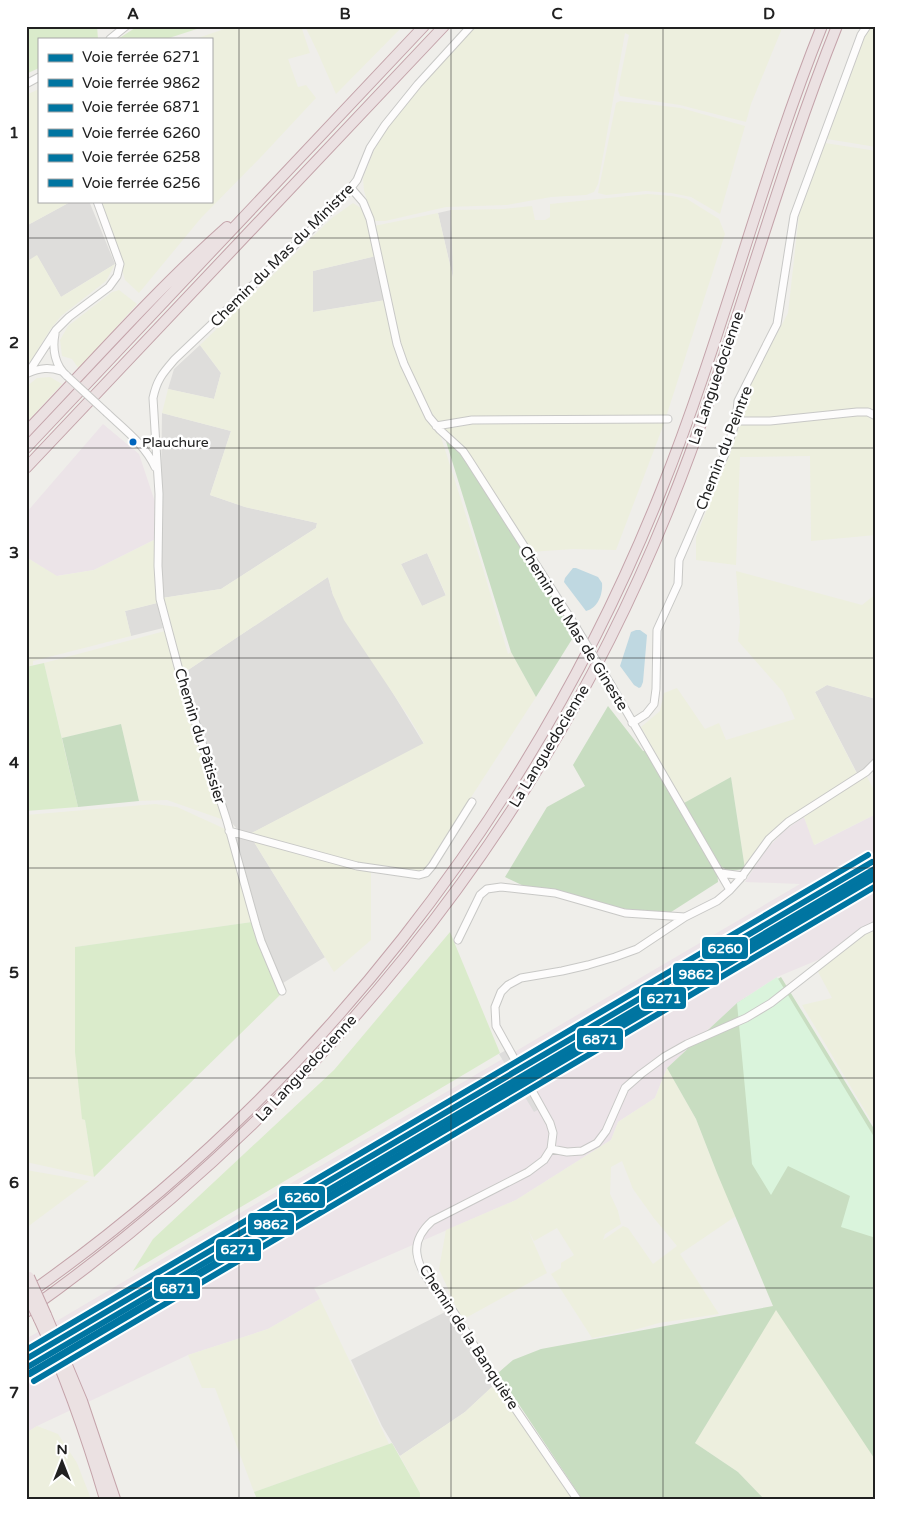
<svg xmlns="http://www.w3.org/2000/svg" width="902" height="1525" font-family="'Varela Round',sans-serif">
<rect width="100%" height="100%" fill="#efeeea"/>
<path fill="#dedddb" d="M72 201H89L115 264 61 297 37 256 26 262V226Z
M451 210 454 282 438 213Z
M376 256 386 300 313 312V271Z
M200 345 221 373 214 399 168 389 174 369Z
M162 413 231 431 210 495 245 507 317 523 316 528 221 589 162 598 160 565Z
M427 553 446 596 422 606 401 564Z
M328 577 333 595 424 744 248 835 238 830 232 823 182 674Z
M157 603 163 628 131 636 125 611Z
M827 685 876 699V762L858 775 815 692Z
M233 835 254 842 325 957 283 983 264 938Z
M447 1311 494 1385 465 1412 400 1456 382 1426 351 1360Z"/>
<path fill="#ece4e8" d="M103 424 139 454 156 505V539L94 570 56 576 26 557V513Z
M876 814V922L837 952 777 977 737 1003 667 1068 655 1098 618 1122 611 1140 516 1200 314 1288 320 1299 268 1329 188 1355 37 1426 26 1433V1339L800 884 745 882 765 851 785 830 804 817 815 845Z"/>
<path fill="#edefde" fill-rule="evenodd" d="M233 26H301L310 53 288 59 298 87 306 85 316 98 261 157 201 218 139 293 125 280 117 252 98 201H211V39H195Z
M305 26H403L336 94 318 53Z
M475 26H783L751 104 746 122 680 105 620 96 618 90 629 35 625 33 598 184 594 192 586 195 551 197 507 205 446 207 385 221H374L364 191 363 178 375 148 385 130 403 107Z
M872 26H876V147L827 139 865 36Z
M39 89V201H72L26 226V95Z
M620 101 681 108 745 126 720 214 691 197 671 193 646 191 606 195 598 193 616 103Z
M825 143 876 151V535L811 541 810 456 740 457 736 565 696 560V537L741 423 837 412 741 419V402L788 313 799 215Z
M648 194 672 196 687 199 719 219 725 234 666 417 438 424 408 367 399 342 374 226 438 213 453 278 451 210 504 209 532 206 535 220H545L550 217V204Z
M353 203 364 210 368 219 376 256 313 271V312L386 300 395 348 434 426 440 434 483 569 508 654 511 652 536 697 422 873 326 857 248 835 424 743 410 719 344 620 333 595 328 577 182 674 162 598 221 589 316 528 317 523 245 507 210 495 231 431 162 413 168 389 214 399 221 373 200 345 332 218ZM427 553 446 595 422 606 401 564Z
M37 255 61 297 115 264 106 281 61 316 50 330 26 369V262Z
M119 290 137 304 79 369 72 359 62 356 60 340 68 326 112 292Z
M50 377 62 384 26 423V387L37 378Z
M665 421 616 550 573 549 530 552 454 439 442 427 459 423Z
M156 539 155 570 157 603 125 611 131 636 33 661V665L26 667V557L57 576 94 570Z
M736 571 862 605 876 594V699L827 685 815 692 858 776 803 808 768 838 745 869 731 777 684 803 641 727 660 711 664 693 677 688 705 729 719 723 726 740 795 719 783 692 738 641 740 622Z
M165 631 224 820 167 800 139 801 121 724 62 738 44 663Z
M865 773 876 794V814L814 845 804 817Z
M155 804 177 807 225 829 252 922 75 947 85 1120 94 1177 26 1162V815Z
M254 842 371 871V940L334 972Z
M876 922V1129L802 1005 832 998 815 966 837 957V952Z
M667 1068 696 1119 717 1173 736 1216 680 1254 719 1314 659 1323 634 1330 592 1338 551 1274 561 1268V1263L574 1255 557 1228 534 1241 528 1230 547 1273 462 1320 439 1269 446 1230 516 1200 611 1140 618 1122 655 1098ZM622 1161 633 1189 653 1217 677 1246 653 1264 628 1228 623 1226 603 1240 605 1234 621 1224 618 1211 610 1194 611 1167Z
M26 1170 89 1181 26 1228Z
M320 1299 389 1444 254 1492 215 1388H202L188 1355 268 1329Z
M776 1309 874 1457H876V1499H764L738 1472 695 1443Z
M494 1385 572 1499H420V1493L400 1456 465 1412Z
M37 1426 58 1434 77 1463 91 1499H26V1433Z"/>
<path fill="#daebcb" d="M26 26H97L98 39H39V68L26 74Z
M138 26H206L166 39H118Z
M44 663 78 807 26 811V667Z
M252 922 281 994 94 1177 85 1120 82 1119 75 1052V947Z
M450 932 500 1053 133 1271 153 1239 334 1070Z
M392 1443 420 1493V1499H257L254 1492Z"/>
<path fill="#c8ddc1" d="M445 438 462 454 521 546 574 636 536 697 511 652Z
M608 706 643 751 647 750 717 867 718 882 668 914 610 907 568 893 526 887 505 877 547 807 585 786 573 765Z
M121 724 139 801 78 807 62 738Z
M731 777 745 869 729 871 720 866 684 803Z
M781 977 876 1132V1457L874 1458 776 1310 695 1443 738 1472 764 1499H582L498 1373 513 1360 541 1349 773 1306 717 1173 696 1119 667 1068 737 1003Z"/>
<path fill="#daf4dc" d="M777 977 876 1140V1238L841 1227 850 1196 788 1166 771 1195 752 1164 737 1003Z"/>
<path fill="#bfd8e1" d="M573 568H576L598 577 602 583C603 594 598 608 586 611L564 582 565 578Z
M636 630H640L647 635 643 682 641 687 639 688 634 685 620 666 631 632Z"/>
<path fill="#dedddc" d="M510 1048 545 1106 534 1112 499 1054Z"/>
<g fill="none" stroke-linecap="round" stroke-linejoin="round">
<defs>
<path id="minor" d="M110 39 126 26
M26 84 39 77
M351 188 363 202 370 219 397 344 404 364 429 417 440 430 463 451 469 460 576 627
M55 334C52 349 55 366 67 376
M28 373 56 330 69 317 109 287 117 276 120 264 97 201
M28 373C40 368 49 367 61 371
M107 413C125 430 145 445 155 467
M736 421H770L857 412H868L876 416
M436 426 472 420 668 419
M610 683 730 890
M632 723 646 714 654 704 656 689 657 630 678 584 679 560 725 454 736 421 738 401 777 324 794 216 861 35 867 26
M229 831 357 866 419 875 426 873 432 866 472 802
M721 873 743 876
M458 940 480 895 487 889 501 887 555 893 625 913 685 917
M282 991 261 941 256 925 227 821 180 674 160 599 158 566 159 494 153 398C157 379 163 373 175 359L315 226 346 194 357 180 370 148 385 125 418 84 471 26
M551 1149 567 1152 582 1151 597 1143 606 1131 625 1088 641 1074 664 1057 687 1044 746 1018 771 1003 863 931 876 925
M577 1499C549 1458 521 1417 493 1376 479 1355 467 1332 453 1311 440 1293 420 1276 417 1254 415 1241 423 1229 432 1221L528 1172 544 1160 551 1149 553 1133 550 1123 496 1026 495 1007 501 992 508 985 521 978 562 971 588 965 615 957 637 949 685 917 717 901 730 890 740 879 769 839 788 822 866 772 876 762"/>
<path id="highway" d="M26 432C92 363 155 291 227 227
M26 448 424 26
M26 468 444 26
M28 1294C311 1095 533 812 661 491 722 339 761 178 822 26
M26 1312C310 1111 536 836 667 513 732 353 773 186 837 26
M46 1315 82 1401 115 1499
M39 1319C66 1377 87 1438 105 1499"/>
</defs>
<use href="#minor" stroke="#c8c8c6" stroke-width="9"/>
<use href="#highway" stroke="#c4a3aa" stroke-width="12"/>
<use href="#minor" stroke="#fdfcfc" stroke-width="7"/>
<use href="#highway" stroke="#ebe1e2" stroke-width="10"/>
<defs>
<path id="minor-bridge" d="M67 376 107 413
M576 627 610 683"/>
<path id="highway-bridge" d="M29 1277 46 1315
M26 1292 39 1319"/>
</defs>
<use href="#minor-bridge" stroke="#c8c8c6" stroke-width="9" stroke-linecap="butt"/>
<use href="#highway-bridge" stroke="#c4a3aa" stroke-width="12" stroke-linecap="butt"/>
<use href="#minor-bridge" stroke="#fdfcfc" stroke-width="7"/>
<use href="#highway-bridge" stroke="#ebe1e2" stroke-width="10"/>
<defs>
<path id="rail-1" d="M26 1375 876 873"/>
<path id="rail-2" d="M26 1368 876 868"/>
<path id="rail-3" d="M30 1374 876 877"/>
<path id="rail-4" d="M26 1359 872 862"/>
<path id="rail-5" d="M34 1381 876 886"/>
<path id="rail-6" d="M26 1350 868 855"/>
</defs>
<use href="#rail-1" stroke="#fff" stroke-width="10"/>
<use href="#rail-2" stroke="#fff" stroke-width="10"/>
<use href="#rail-3" stroke="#fff" stroke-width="10"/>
<use href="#rail-4" stroke="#fff" stroke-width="10"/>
<use href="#rail-5" stroke="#fff" stroke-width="10"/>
<use href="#rail-6" stroke="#fff" stroke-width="10"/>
<use href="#rail-1" stroke="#0075a1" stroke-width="6"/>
<use href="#rail-2" stroke="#0075a1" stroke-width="6"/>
<use href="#rail-3" stroke="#0075a1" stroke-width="6"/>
<use href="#rail-4" stroke="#0075a1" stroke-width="6"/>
<use href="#rail-5" stroke="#0075a1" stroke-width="6"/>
<use href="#rail-6" stroke="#0075a1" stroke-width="6"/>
</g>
<path fill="none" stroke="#212121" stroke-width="1" stroke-opacity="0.55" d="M239 26V1499M451 26V1499M663 26V1499M26 238H876M26 448H876M26 658H876M26 868H876M26 1078H876M26 1288H876"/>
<circle fill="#0065bd" stroke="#fff" stroke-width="2" cx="133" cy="442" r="4.5"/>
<g text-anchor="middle" stroke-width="5" stroke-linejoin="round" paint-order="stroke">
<g font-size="14" fill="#212121" stroke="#fff" text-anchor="start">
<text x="142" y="447">Plauchure</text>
</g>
<g font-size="15" fill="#212121" stroke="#fff">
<text transform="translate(282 255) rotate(-45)" y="5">Chemin du Mas du Ministre</text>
<text transform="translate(716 378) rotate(-71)" y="5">La Languedocienne</text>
<text transform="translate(724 448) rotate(-69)" y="5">Chemin du Peintre</text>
<text transform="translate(574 628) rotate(58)" y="5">Chemin du Mas de Gineste</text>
<text transform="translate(200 736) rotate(73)" y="5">Chemin du Pâtissier</text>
<text transform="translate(549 746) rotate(-59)" y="5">La Languedocienne</text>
<text transform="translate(306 1068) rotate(-47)" y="5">La Languedocienne</text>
<text transform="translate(469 1337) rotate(57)" y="5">Chemin de la Banquière</text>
</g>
</g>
<g stroke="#fff" stroke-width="2">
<rect x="701" y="936" width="48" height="24" rx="5" fill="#0075a1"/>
<rect x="672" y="962" width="48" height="24" rx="5" fill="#0075a1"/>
<rect x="640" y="986" width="47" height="24" rx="5" fill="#0075a1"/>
<rect x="576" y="1027" width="48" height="24" rx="5" fill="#0075a1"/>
<rect x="278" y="1185" width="48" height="24" rx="5" fill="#0075a1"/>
<rect x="247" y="1212" width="48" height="24" rx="5" fill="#0075a1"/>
<rect x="215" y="1238" width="47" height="24" rx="5" fill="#0075a1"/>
<rect x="153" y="1276" width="48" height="24" rx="5" fill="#0075a1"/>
</g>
<g font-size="14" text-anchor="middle" font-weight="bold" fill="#fff">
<text x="725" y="953">6260</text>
<text x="696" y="979">9862</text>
<text x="664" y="1003">6271</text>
<text x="600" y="1044">6871</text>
<text x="302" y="1202">6260</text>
<text x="271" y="1229">9862</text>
<text x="238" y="1254">6271</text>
<text x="177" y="1293">6871</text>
</g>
<rect width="902" height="1525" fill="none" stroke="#ffffff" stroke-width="55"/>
<rect x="38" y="38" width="175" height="165" fill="#ffffff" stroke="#a6a6a6"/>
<rect x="48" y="54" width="25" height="8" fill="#0075a1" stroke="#a6a6a6"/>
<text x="82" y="62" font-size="15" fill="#212121">Voie ferrée 6271</text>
<rect x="48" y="79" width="25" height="8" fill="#0075a1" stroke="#a6a6a6"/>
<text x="82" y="88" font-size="15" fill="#212121">Voie ferrée 9862</text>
<rect x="48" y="104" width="25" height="8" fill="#0075a1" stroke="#a6a6a6"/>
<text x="82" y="112" font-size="15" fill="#212121">Voie ferrée 6871</text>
<rect x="48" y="129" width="25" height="8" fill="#0075a1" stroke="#a6a6a6"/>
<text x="82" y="138" font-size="15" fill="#212121">Voie ferrée 6260</text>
<rect x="48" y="154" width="25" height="8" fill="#0075a1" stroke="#a6a6a6"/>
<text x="82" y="162" font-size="15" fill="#212121">Voie ferrée 6258</text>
<rect x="48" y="179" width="25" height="8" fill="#0075a1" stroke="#a6a6a6"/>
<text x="82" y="188" font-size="15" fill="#212121">Voie ferrée 6256</text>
<g transform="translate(62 1462)" stroke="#ffffff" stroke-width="4" paint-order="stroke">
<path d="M0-4L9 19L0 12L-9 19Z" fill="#212121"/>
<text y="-8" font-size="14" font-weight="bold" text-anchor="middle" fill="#212121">N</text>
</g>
<rect x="28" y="28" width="846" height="1470" fill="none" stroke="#212121" stroke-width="2"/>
<g font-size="16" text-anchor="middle" font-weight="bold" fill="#212121">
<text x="133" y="19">A</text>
<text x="345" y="19">B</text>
<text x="557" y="19">C</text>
<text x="769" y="19">D</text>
<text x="14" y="138">1</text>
<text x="14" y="348">2</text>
<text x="14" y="558">3</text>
<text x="14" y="768">4</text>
<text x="14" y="978">5</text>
<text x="14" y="1188">6</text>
<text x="14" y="1398">7</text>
</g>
</svg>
